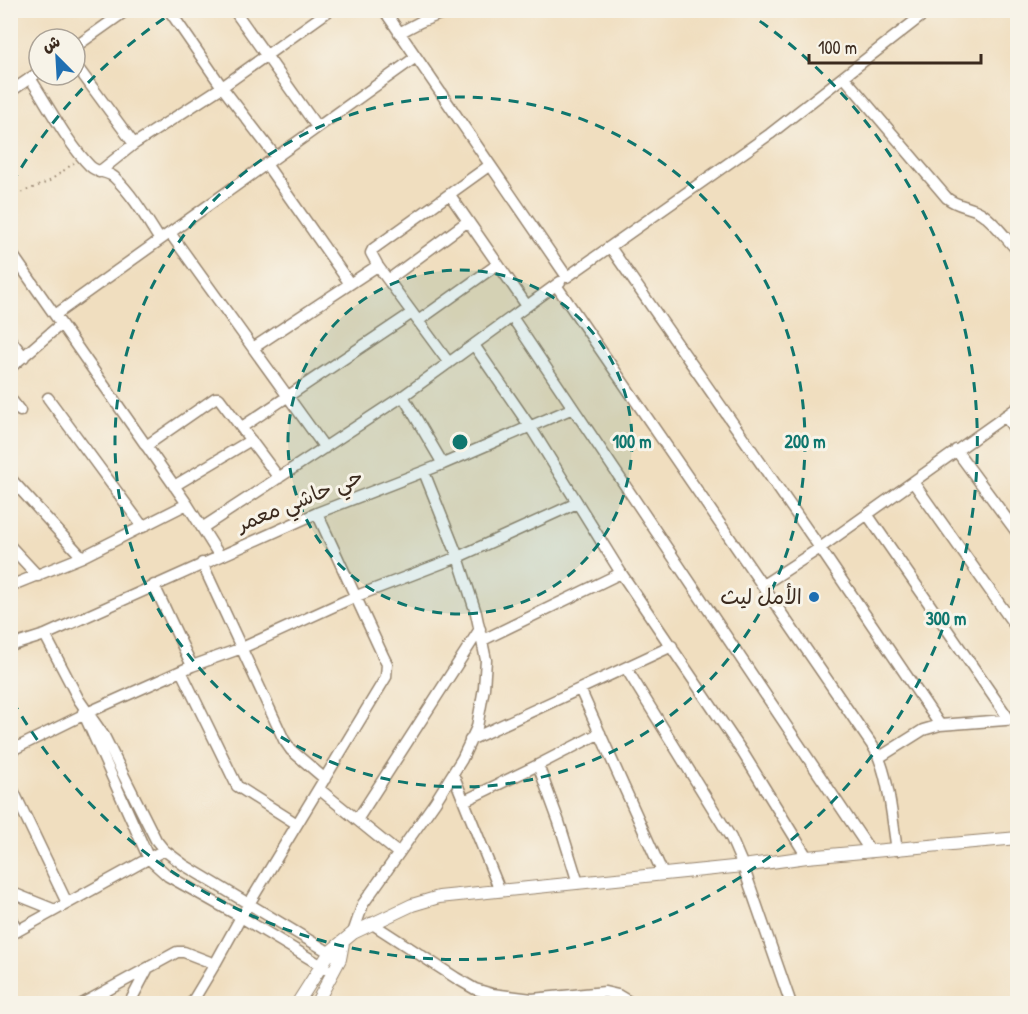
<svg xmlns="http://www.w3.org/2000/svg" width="1028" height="1014" font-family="'Patrick Hand','Playpen Sans Arabic',sans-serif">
<rect width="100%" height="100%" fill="#f7f3e8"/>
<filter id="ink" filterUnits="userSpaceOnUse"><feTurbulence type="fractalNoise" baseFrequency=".0167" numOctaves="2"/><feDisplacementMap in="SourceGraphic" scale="12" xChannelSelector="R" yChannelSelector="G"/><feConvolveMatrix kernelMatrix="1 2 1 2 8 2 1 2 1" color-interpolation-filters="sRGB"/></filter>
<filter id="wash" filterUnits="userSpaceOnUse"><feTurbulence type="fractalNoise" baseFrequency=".008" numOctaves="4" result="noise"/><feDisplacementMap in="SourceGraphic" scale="24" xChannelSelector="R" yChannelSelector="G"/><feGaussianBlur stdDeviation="1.35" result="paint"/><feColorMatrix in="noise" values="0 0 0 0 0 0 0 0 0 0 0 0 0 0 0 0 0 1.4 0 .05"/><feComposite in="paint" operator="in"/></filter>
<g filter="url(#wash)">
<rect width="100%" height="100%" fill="#f0debf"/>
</g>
<g filter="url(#ink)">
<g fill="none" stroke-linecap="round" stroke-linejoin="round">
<defs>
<path id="minor" d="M234 10 317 127
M384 10 567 277 770 134 929 10
M399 33 420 22 450 10
M75 47 127 10
M75 64 134 144 222 87 169 10
M844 77 947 198C958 207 970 206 981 213 995 222 1006 239 1018 251
M30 78C48 105 68 144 90 166 97 173 107 171 114 177 133 195 146 218 160 240
M10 92 39 72
M276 157 222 87 330 10
M266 164 350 284
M99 172 134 144
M450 195 527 306
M170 233 325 448
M610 247 820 548 940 725
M10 251 187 504 219 555
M377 265 449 363
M388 280 468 221
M556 285 874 748C889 773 892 820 897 850
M55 315 416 57
M512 317 871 852
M418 321 498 264
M10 339 24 357
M474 345 531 428 621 573 743 753 807 857
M253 348 374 268 377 264 371 253 373 249 490 165
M10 368 61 324
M403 396 443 464
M10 398 20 411
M48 398 143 527
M1005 416 1018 434
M242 427 412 313
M146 446 215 398H219L279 478
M956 450 1018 534
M10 478 82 557
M913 482 1018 630
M174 486 251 440
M867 514 1009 719
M202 528 403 396 560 282
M10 546 38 576
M202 563 284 740 291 750 325 779
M154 585 192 666
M763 585 820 548 1018 407
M10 586 82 557 187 504
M45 635 317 513 443 464 573 408
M483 640 621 573
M10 646 45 635 79 700 104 736 156 840 164 850 184 865 337 957
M626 668 731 838 743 866 791 1004
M181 671 237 786 297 824
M580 689 663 874
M83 712 149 859 168 876 241 917 327 969
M470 740 672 646
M10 751 89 712 192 666 242 648 354 597 458 557 577 503
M880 757 923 730 940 725 1018 719
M453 774 500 891
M10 784 67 903
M319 789 398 853
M464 801 538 765
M357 820 480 629
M578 883 559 822 538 765 600 733
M10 892 55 910
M10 917 18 931
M371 923 456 978 475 989 492 994 532 999 605 992 618 995 633 1004
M353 933 363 904 435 802 462 759 477 727 484 688 486 660 476 613 458 557 424 472
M10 935 164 850
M82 1004 177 952H184L215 964 241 917 386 677 387 664 384 658 317 513
M129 1004 148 968
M191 1004 215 964"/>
<path id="tertiary" d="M297 1004 330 952 353 933 412 905 439 897 743 866 807 857 1018 838
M316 1004 340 959 343 943"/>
</defs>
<use href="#minor" stroke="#96846e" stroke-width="13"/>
<use href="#tertiary" stroke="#96846e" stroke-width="14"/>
<path stroke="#96846e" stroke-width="2" stroke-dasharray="1.5 4.5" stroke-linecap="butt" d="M10 197 48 182 74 163"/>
<use href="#minor" stroke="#fff" stroke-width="10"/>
<use href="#tertiary" stroke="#fff" stroke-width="12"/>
</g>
</g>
<circle cx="460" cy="442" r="172" fill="#0f766e" fill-opacity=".12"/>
<g fill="none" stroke="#0f766e" stroke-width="3" stroke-dasharray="10 8">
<circle cx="460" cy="442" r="172"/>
<circle cx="460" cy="442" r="345"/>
<path d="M12 183A517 517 0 0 1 175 11M745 11A517 517 0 1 1 12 700"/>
</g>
<circle fill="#1f6fb2" stroke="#f7f3e8" stroke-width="2" cx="814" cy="597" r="6"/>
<g text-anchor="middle" stroke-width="6" stroke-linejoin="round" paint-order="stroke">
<g font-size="21" fill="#3b2a1e" stroke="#f7f3e8">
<text transform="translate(300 500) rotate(-22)" y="7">حي حاشي معمر</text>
</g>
<g font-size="21" fill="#3b2a1e" stroke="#f7f3e8" text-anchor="end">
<text x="802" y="604">الأمل ليث</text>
</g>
</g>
<circle cx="460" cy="442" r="9" fill="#0f766e" stroke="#f7f3e8" stroke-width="3"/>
<g font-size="18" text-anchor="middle" font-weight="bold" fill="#0f766e" stroke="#f7f3e8" stroke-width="6" stroke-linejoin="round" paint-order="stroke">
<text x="632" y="448">100 m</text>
<text x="805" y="448">200 m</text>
<text x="946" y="625">300 m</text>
</g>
<rect width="1028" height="1014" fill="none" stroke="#f7f3e8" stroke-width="36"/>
<g transform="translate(57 57) rotate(336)"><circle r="28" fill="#f7f3e8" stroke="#aca397" stroke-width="1.5"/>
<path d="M0-4.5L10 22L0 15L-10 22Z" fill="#1f6fb2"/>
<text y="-9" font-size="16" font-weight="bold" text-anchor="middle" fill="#3b2a1e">ش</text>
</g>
<path d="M809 54v9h172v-9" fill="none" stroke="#3b2a1e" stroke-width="3"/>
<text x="818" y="54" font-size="18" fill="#3b2a1e" stroke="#f7f3e8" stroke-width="4.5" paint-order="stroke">100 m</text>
</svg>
